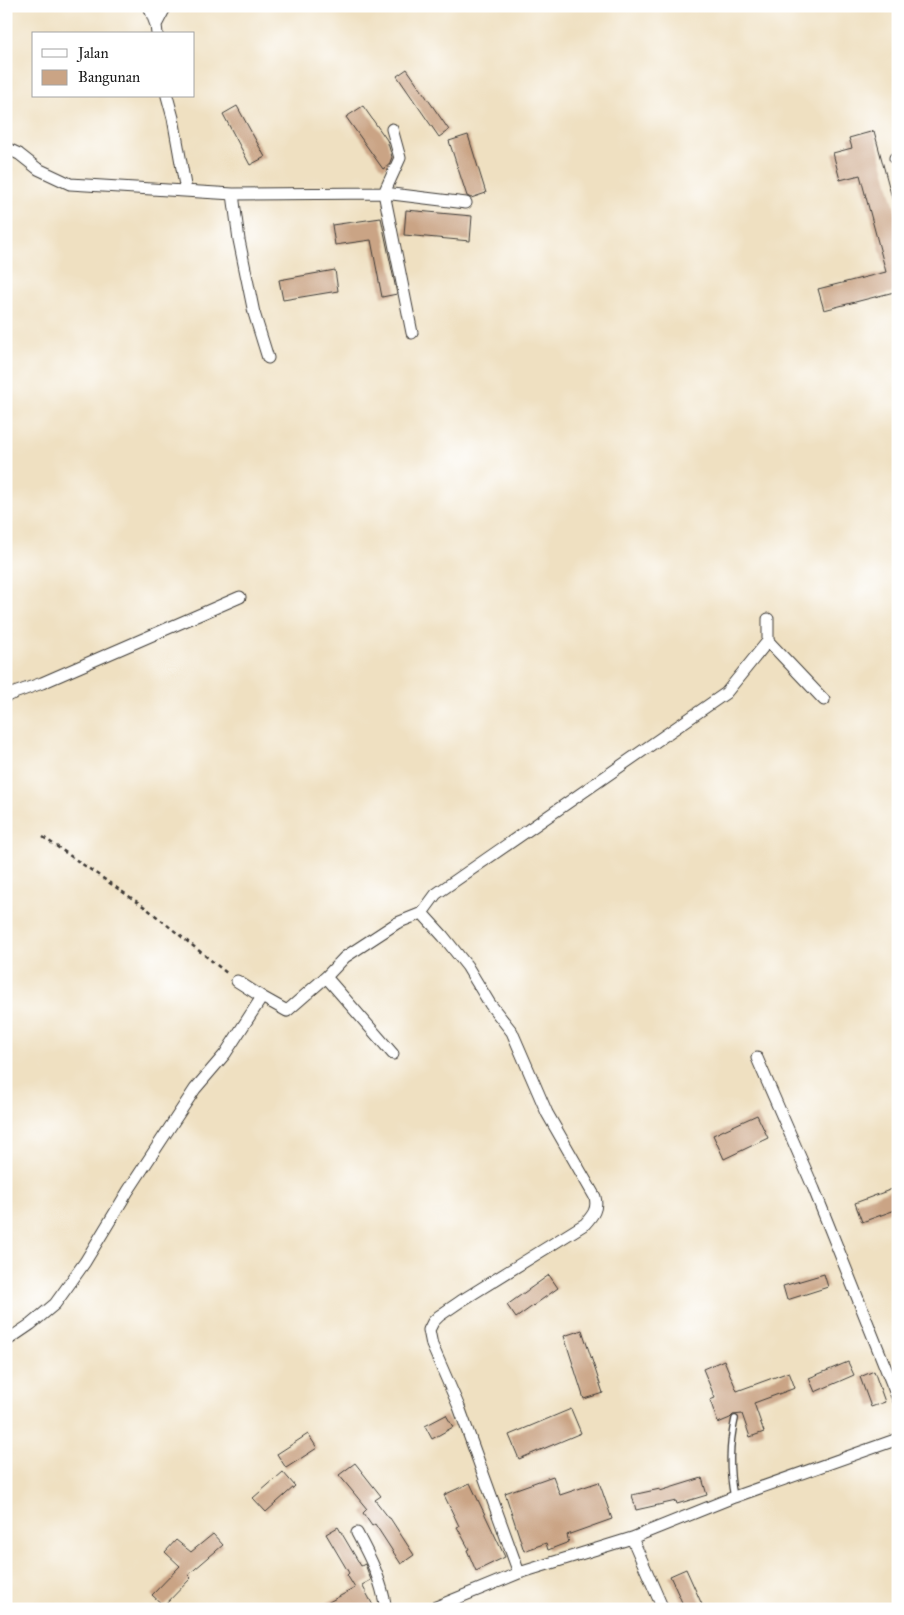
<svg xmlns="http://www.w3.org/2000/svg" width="904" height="1615" font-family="'IM FELL Great Primer',serif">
<rect width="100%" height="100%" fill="#fff"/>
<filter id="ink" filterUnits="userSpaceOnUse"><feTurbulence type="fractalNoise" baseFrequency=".02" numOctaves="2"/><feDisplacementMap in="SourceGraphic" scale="10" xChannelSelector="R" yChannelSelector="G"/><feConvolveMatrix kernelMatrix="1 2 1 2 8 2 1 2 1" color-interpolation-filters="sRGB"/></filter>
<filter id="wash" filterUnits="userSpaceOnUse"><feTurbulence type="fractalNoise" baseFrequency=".0096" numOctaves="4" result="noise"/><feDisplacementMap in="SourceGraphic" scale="20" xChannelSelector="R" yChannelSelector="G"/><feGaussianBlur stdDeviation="1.12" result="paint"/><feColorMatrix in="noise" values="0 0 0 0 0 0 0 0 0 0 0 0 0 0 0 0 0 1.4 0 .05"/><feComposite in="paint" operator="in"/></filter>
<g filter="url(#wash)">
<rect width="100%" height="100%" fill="#efe0c1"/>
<g id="blocks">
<path fill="#caa485" d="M407 69 449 130 439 137 397 76Z
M237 106 265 157 250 165 223 114Z
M363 106 387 140 392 157 389 165 383 169 346 117Z
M874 131 898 220V291L824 310 818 289 886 272 860 175 840 180 833 153 852 148 849 138Z
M468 135 486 193 471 198 467 196 449 141Z
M406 210 472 216 470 241 404 235Z
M381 218 397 294 382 297 371 240 335 245 332 225Z
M335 270 338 291 283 300 279 280Z
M757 1115 768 1138 724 1159 713 1135Z
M895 1188 898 1194V1209L862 1222 855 1203Z
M824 1274 828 1287 787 1300 783 1286Z
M549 1275 558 1288 516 1318 507 1305Z
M582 1330 603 1393 584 1399 564 1336Z
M724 1360 737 1391 789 1372 795 1388 754 1403 764 1432 750 1437 742 1414 733 1415 730 1418 718 1423 710 1400 715 1398 703 1369Z
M848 1362 854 1375 815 1392 809 1378Z
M874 1371 885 1402 871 1407 860 1377Z
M571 1409 581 1433 519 1459 509 1435Z
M446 1415 453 1427 432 1439 425 1426Z
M308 1434 317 1448 286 1468 277 1454Z
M355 1463 381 1496 375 1500 389 1518H390L414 1555 401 1564 375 1524 372 1526 363 1513 367 1509 339 1475Z
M283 1472 295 1486 266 1512 253 1498Z
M553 1476 560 1495 599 1482 612 1519 567 1535 569 1542 548 1550 546 1543 524 1551 505 1493Z
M702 1478 707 1495 677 1504 676 1501 636 1510 632 1495 660 1489V1491Z
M470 1483 505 1557 476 1571 467 1550 469 1549 457 1527 459 1526 444 1495Z
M338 1527 361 1566 365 1564 371 1580 362 1585 375 1609H316L355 1588 347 1575 349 1573 326 1534Z
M213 1534 223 1545 188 1575 191 1578 164 1606 152 1595 180 1566 165 1552 176 1540 191 1552Z
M686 1569 704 1609H685L670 1576Z"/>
</g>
</g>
<g filter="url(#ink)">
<use href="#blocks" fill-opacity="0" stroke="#3c3935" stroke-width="1"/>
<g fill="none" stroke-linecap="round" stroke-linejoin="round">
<defs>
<path id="lane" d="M734 1497C729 1472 729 1445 735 1419"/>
<path id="street" d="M149 6 156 25
M157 34 156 25 166 6
M167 96 173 118 186 191
M6 148 19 154 38 169 70 184 233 194 384 193 400 158 392 129
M895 158 898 157
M233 194 239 240 254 313 268 358
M412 333 384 193 466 203
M768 641 824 700
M6 696 42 683 240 597
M422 913 443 936 467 966 490 1004 512 1032 547 1113 595 1197C598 1209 593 1215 585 1224L461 1301 439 1316 433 1322 429 1330 432 1345 459 1407 519 1573
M326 977 393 1054
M237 981 262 997
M757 1058 814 1189 898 1399
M6 1341 31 1324 55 1304 68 1286 85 1262 128 1191 195 1089 225 1054 262 997 287 1011 326 977 345 957 397 923 422 913 436 894 726 693 768 641V619
M357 1533C371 1559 381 1579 386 1609
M632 1538 663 1609
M431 1609 519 1573 632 1538 734 1497 898 1439"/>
</defs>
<use href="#lane" stroke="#3c3935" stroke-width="8"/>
<use href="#street" stroke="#3c3935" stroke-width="13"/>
<path stroke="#3c3935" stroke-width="2.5" stroke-dasharray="4 4" stroke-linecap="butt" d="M43 837 146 908 228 974"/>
<use href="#lane" stroke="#fff" stroke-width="5.5"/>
<use href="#street" stroke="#fff" stroke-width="11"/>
</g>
</g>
<rect width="904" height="1615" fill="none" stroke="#fff" stroke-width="25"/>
<rect x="32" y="32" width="162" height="65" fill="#ffffff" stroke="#a4a4a4"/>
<rect x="42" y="49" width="25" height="8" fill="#ffffff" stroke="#a4a4a4"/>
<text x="78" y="58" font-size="15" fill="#1c1c1c">Jalan</text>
<rect x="42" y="70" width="25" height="15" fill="#caa485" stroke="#a4a4a4"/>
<text x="78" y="82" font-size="15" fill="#1c1c1c">Bangunan</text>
</svg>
